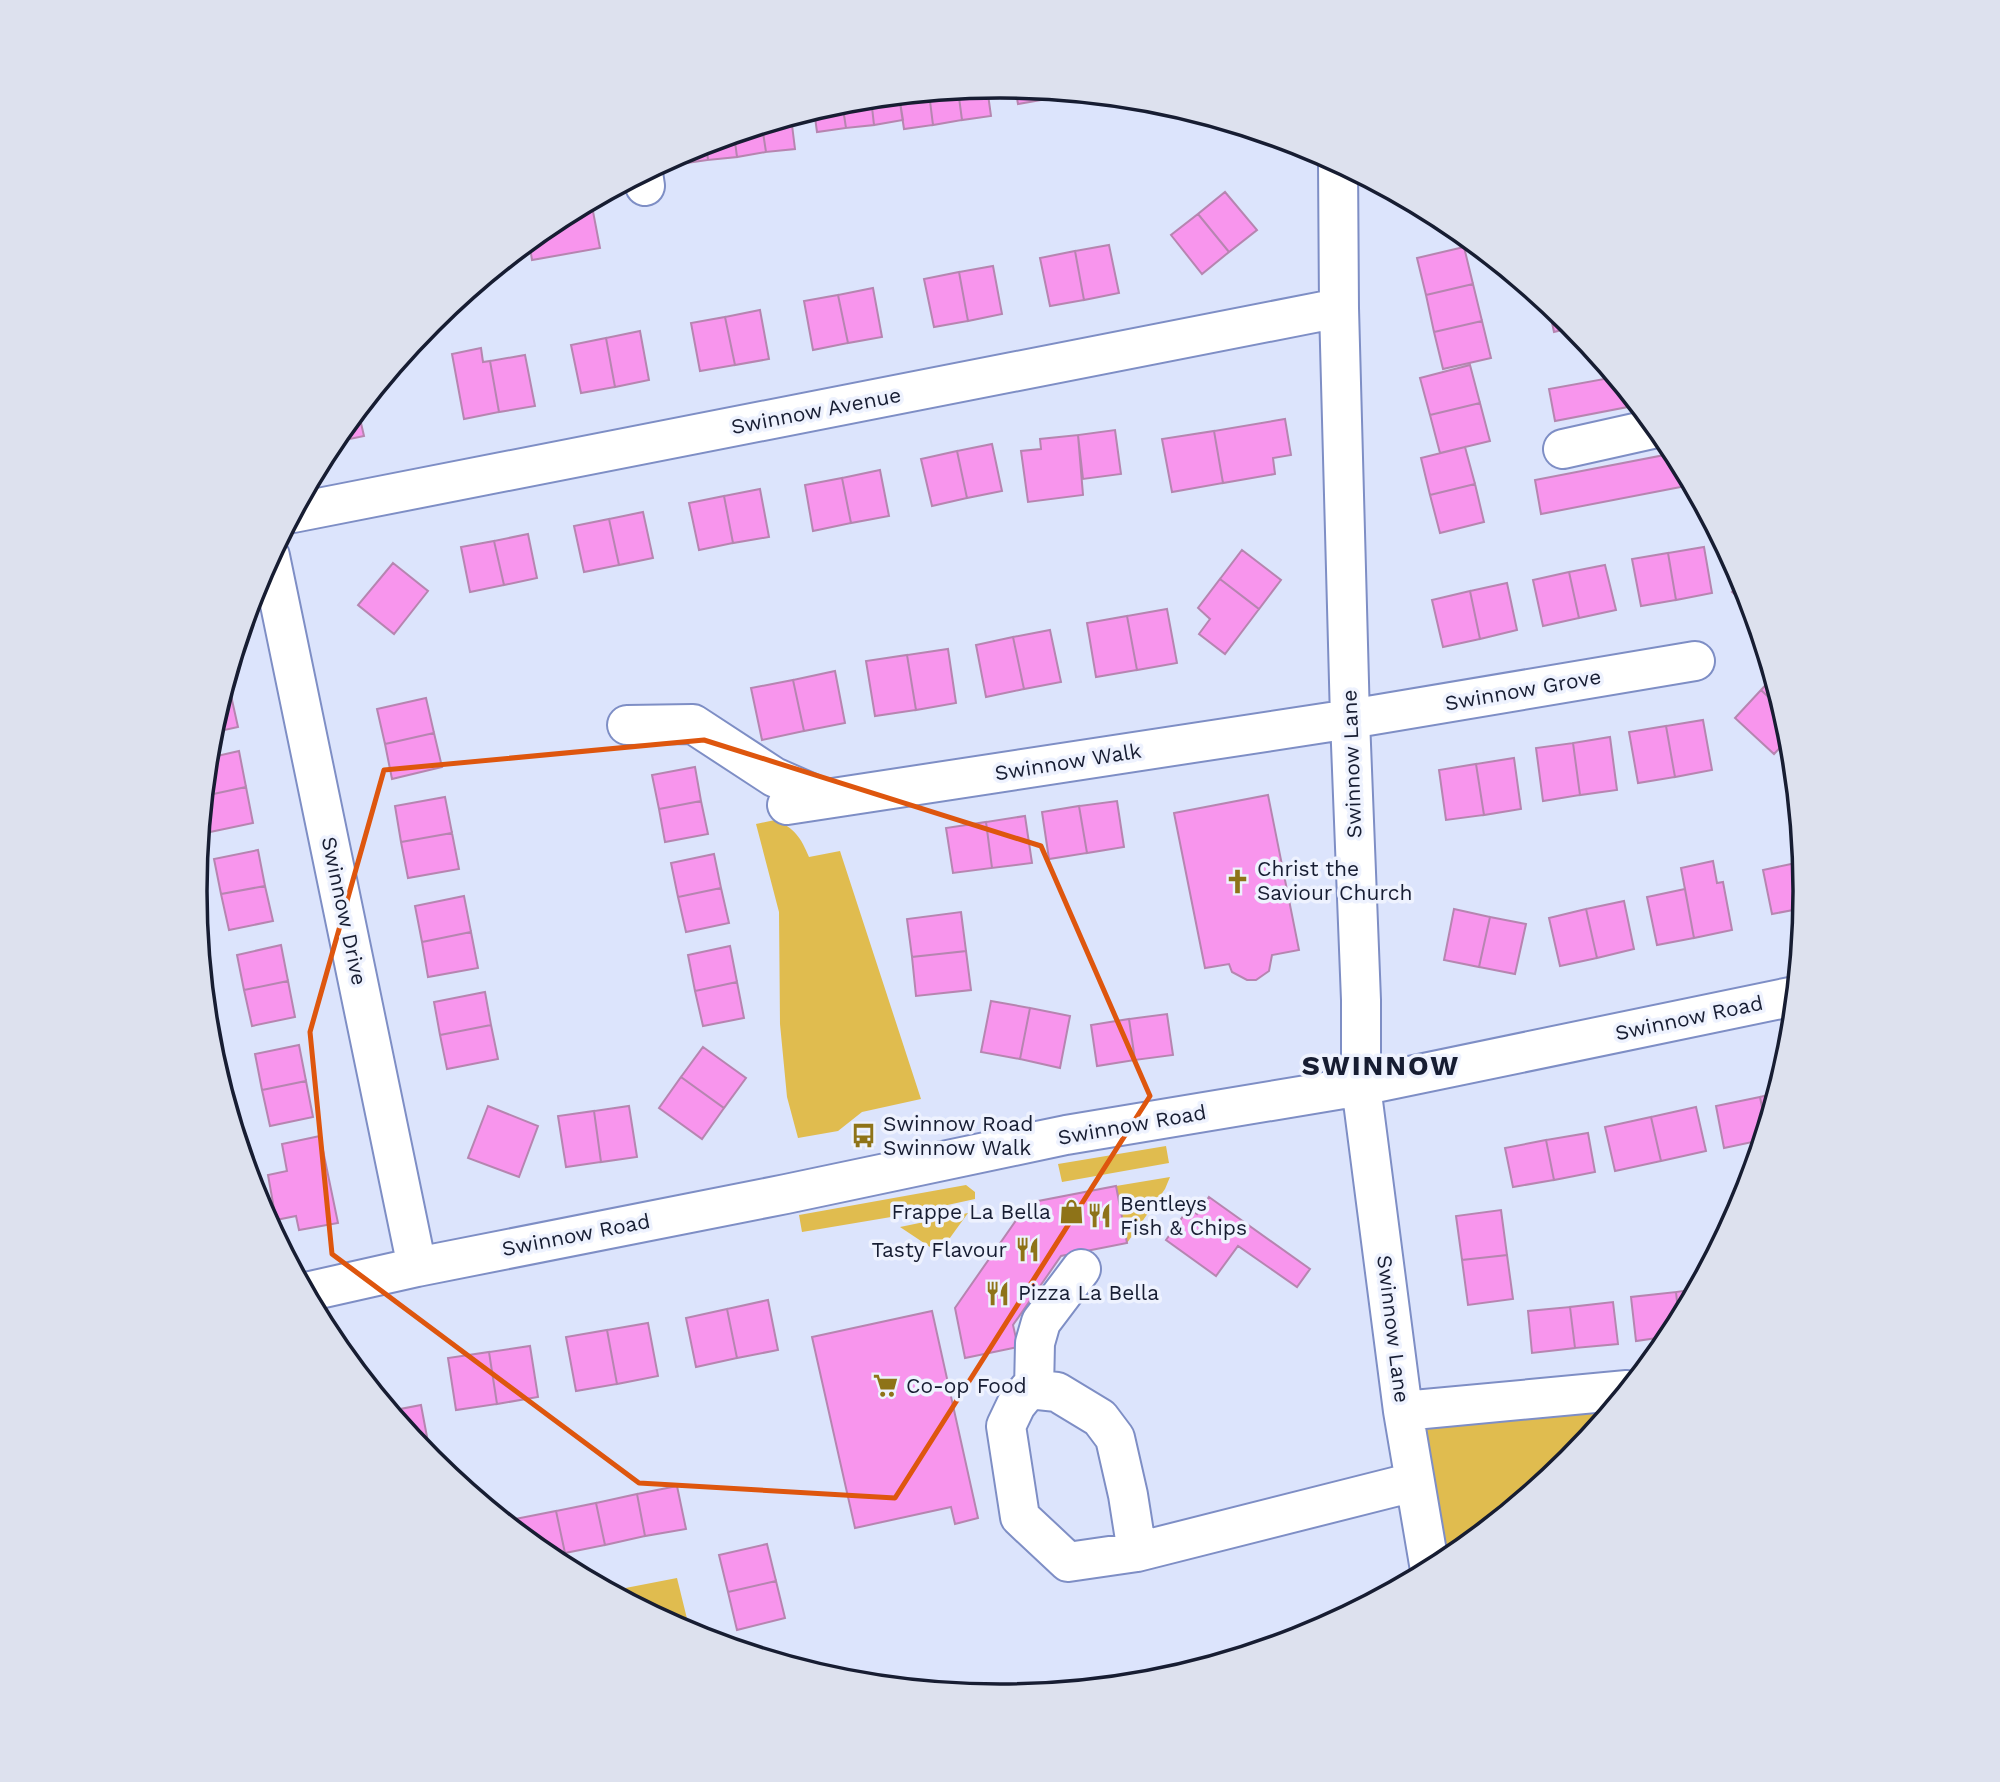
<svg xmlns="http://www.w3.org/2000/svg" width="2000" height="1782" font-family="'Work Sans',sans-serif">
<rect width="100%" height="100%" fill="#dce4fc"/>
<path fill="#e0bc4f" d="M775 820C795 828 801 838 809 857L840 851 921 1099 862 1112 838 1131 798 1138 787 1097 780 1024 779 912 756 824Z
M1166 1146 1169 1163 1062 1182 1058 1164Z
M1170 1177 1165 1189 1127 1243 1116 1186Z
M966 1185 975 1192V1199L897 1216 802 1232 799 1215Z
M968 1213 939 1253 900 1227Z
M1627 1390 1569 1461 1447 1561 1403 1411Z
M677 1578 691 1635 610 1591Z"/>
<path fill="#f895ed" stroke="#b685b0" stroke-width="2" d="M987 87 991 116 962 120 958 90Z
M1015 87 1046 90 1047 99 1018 104Z
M958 90 962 120 933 125 929 93Z
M1046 90 1076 93V94L1047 99Z
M929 93 933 125 904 129 899 96Z
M899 96 903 120 874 125 871 98Z
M871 98 874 125 846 128 842 102Z
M842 102 846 128 817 132 814 110Z
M791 117 795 149 766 152 762 126Z
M762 126 766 152 737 157 734 134Z
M734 134 737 157 708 160 706 143Z
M706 143 708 160 679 164 678 155Z
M1225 192 1257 230 1229 252 1198 214Z
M591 201 600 248 532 260 529 241 553 221Z
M1198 214 1229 252 1202 274 1171 235Z
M1109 245 1119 293 1084 300 1075 251Z
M1464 247 1473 284 1426 295 1417 258Z
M1075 251 1084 300 1050 306 1040 258Z
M993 266 1002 314 968 321 959 272Z
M959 272 968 321 934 327 924 279Z
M1473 284 1482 321 1434 332 1426 295Z
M873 288 882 337 848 343 838 295Z
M838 295 848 343 813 350 804 301Z
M1548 304 1570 322 1574 327 1554 332Z
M760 310 769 359 735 365 725 317Z
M725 317 735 365 700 371 691 323Z
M1482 321 1491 358 1443 369 1434 332Z
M640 331 649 380 615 387 606 338Z
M606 338 615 387 581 393 571 345Z
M481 348 483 362 490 361 499 412 464 419 452 354Z
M525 355 535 406 499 412 490 361Z
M1470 365 1480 403 1430 415 1420 378Z
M1615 377 1638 405 1555 421 1549 389Z
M1480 403 1490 441 1440 453 1430 415Z
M358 410 364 436 331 443Z
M1285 419 1291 455 1273 458 1275 474 1223 483 1214 431Z
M1115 430 1121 474 1083 479 1078 435Z
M1214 431 1223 483 1172 492 1162 439Z
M1078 435 1083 495 1028 502 1021 451 1041 449 1040 439Z
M992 444 1002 491 967 498 957 451Z
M1465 447 1475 484 1430 495 1421 458Z
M957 451 967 498 932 506 921 459Z
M1675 453 1691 485 1541 514 1535 480Z
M880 470 889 516 851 523 842 478Z
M842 478 851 523 813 531 805 485Z
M1475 484 1484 522 1440 533 1430 495Z
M760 489 769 537 733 543 724 496Z
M724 496 733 543 699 550 689 503Z
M643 512 653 558 619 565 609 519Z
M609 519 619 565 584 572 574 526Z
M528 534 537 578 504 585 494 541Z
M494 541 504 585 470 592 461 547Z
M1704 547 1712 593 1676 600 1668 553Z
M1242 550 1281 580 1259 609 1220 579Z
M1668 553 1676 600 1641 606 1632 559Z
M393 563 428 591 394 634 358 605Z
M1605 565 1616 610 1579 618 1569 572Z
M1569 572 1579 618 1543 626 1533 580Z
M1220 579 1259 609 1225 654 1199 634 1210 619 1198 608Z
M1742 580 1744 583 1752 610 1732 592Z
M1507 583 1517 630 1480 639 1470 591Z
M1470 591 1480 639 1443 647 1432 600Z
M1167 609 1177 663 1137 670 1127 616Z
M1127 616 1137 670 1096 677 1087 623Z
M1050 630 1061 682 1024 689 1013 637Z
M1013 637 1024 689 986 697 976 645Z
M948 649 956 703 916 710 907 655Z
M907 655 916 710 875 716 866 661Z
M835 671 845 723 804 731 793 680Z
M1773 677 1783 711 1761 690Z
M793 680 804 731 762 740 751 688Z
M1761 690 1783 711 1790 734V737L1774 754 1735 718Z
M230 691 238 727 211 733 223 693Z
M426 698 434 733 385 744 377 709Z
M1703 720 1712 770 1675 777 1666 726Z
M1666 726 1675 777 1638 783 1629 732Z
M434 733 442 767 392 779 385 744Z
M1610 737 1617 790 1580 795 1573 743Z
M1573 743 1580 795 1543 801 1536 748Z
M239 751 246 787 204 796 208 758Z
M1514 758 1521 809 1484 815 1476 764Z
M1476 764 1484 815 1446 820 1439 770Z
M695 767 701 801 659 809 652 775Z
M246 787 253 823 210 832 204 796Z
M1268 795 1299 950 1272 955 1269 971 1256 980H1247L1232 972 1229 964 1205 968 1174 813Z
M445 797 452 833 401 842 395 806Z
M701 801 708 834 665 842 659 809Z
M1117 801 1124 847 1087 853 1079 806Z
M1079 806 1087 853 1049 859 1042 812Z
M1025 816 1032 863 992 868 986 822Z
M986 822 992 868 953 873 946 828Z
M452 833 459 869 408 878 401 842Z
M258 850 265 886 221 894 214 859Z
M714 854 721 888 678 897 671 863Z
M1713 861 1717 883 1723 882 1732 930 1694 938 1681 868Z
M1802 861 1805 891 1804 900 1796 863Z
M1796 863 1804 900V908L1772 914 1763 870Z
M265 886 273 921 229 930 221 894Z
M721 888 729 923 686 932 678 897Z
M1685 889 1694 938 1657 945 1647 897Z
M464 896 471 932 422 942 415 906Z
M1624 901 1634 949 1597 958 1586 909Z
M1454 909 1490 917 1479 967 1444 960Z
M1586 909 1597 958 1560 966 1549 918Z
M961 912 966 951 912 957 907 919Z
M1490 917 1526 924 1515 974 1479 967Z
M471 932 478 968 428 977 422 942Z
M281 945 288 981 244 990 237 955Z
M730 946 737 982 695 991 688 955Z
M966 951 971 990 916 996 912 957Z
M288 981 295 1017 252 1026 244 990Z
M737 982 744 1018 703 1026 695 991Z
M485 992 491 1025 440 1035 434 1002Z
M991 1001 1030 1008 1020 1059 981 1052Z
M1030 1008 1070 1016 1060 1068 1020 1059Z
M1167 1014 1173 1055 1135 1060 1129 1019Z
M1129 1019 1135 1060 1097 1066 1091 1025Z
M491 1025 498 1059 447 1069 440 1035Z
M299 1045 306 1081 262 1090 255 1054Z
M703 1047 746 1078 724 1108 681 1077Z
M681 1077 724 1108 702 1139 659 1108Z
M306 1081 313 1117 270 1126 262 1090Z
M1776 1093 1766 1127 1760 1097Z
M1760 1097 1766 1127 1762 1140 1724 1148 1716 1106Z
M488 1106 538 1126 519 1177 468 1158Z
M629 1106 637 1157 601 1162 594 1111Z
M1696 1107 1706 1151 1661 1161 1651 1117Z
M594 1111 601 1162 566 1167 558 1116Z
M1651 1117 1661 1161 1615 1171 1605 1127Z
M1588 1133 1595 1172 1554 1180 1546 1140Z
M320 1136 338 1223 299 1230 296 1216 276 1220 268 1175 287 1171 282 1144Z
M1546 1140 1554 1180 1513 1187 1505 1148Z
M1116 1186 1127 1243 1061 1256 1013 1325 1018 1347 965 1358 955 1308 1028 1203Z
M1209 1197 1310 1269 1297 1287 1238 1246 1216 1276 1166 1240 1189 1208 1197 1214Z
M1501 1210 1507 1255 1462 1260 1456 1216Z
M1507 1255 1513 1299 1468 1305 1462 1260Z
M1696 1289 1679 1320 1676 1292Z
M1676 1292 1679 1320 1671 1336 1636 1341 1631 1297Z
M768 1300 778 1350 737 1358 727 1309Z
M1613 1302 1618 1344 1575 1348 1570 1307Z
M1570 1307 1575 1348 1532 1353 1528 1311Z
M727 1309 737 1358 696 1367 686 1318Z
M932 1311 978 1518 955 1524 951 1507 855 1528 812 1337Z
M648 1323 658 1376 617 1384 607 1330Z
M607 1330 617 1384 576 1391 566 1337Z
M530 1346 538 1397 497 1404 489 1352Z
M489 1352 497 1404 456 1410 448 1358Z
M421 1405 431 1458H429L390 1411Z
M677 1486 686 1529 645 1536 637 1494Z
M637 1494 645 1536 605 1545 596 1503Z
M596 1503 605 1545 565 1553 556 1511Z
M556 1511 565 1553 548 1556 518 1532 515 1519Z
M767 1544 776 1581 728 1592 719 1555Z
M776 1581 785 1618 737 1630 728 1592Z"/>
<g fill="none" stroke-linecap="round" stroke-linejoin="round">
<defs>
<path id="minor" d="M1338 163 1339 308 1350 719 1361 1000V1086L1403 1411 1430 1570
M643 173 645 186
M1563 449 1657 428
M293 513 1339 308
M270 556 417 1267
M627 725 693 724 774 777 822 798
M787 805 1350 719 1695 661
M306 1292 417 1267 786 1194 1066 1135 1361 1086 1795 996
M1034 1390 1035 1343 1041 1322 1081 1269
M1403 1411 1627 1390
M1137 1552 1128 1495 1115 1438 1100 1418 1057 1392 1029 1389 1016 1405 1006 1426 1020 1517 1068 1562 1137 1552 1414 1482"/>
</defs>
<use href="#minor" stroke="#7e8ec5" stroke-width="42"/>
<use href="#minor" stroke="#fff" stroke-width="38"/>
</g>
<path fill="none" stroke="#de560e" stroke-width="5" stroke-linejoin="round" d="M704 740 1041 846 1150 1096 895 1498 639 1483 332 1254 310 1032 384 770Z"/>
<defs>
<symbol id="church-bare" viewBox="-9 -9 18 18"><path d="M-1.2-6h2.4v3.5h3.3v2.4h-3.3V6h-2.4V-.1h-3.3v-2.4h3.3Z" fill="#8e7318" stroke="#eef2fe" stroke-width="2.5" paint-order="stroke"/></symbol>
<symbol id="bus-bare" viewBox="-9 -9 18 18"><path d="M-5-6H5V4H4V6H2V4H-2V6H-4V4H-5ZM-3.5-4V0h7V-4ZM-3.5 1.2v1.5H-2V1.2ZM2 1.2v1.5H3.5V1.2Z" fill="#8e7318" stroke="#eef2fe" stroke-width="2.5" paint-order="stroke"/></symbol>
<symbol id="shop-bare" viewBox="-9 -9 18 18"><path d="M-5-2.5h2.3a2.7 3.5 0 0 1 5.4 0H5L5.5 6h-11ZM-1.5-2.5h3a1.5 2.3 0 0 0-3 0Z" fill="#8e7318" stroke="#eef2fe" stroke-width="2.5" paint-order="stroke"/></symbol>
<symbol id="restaurant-bare" viewBox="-9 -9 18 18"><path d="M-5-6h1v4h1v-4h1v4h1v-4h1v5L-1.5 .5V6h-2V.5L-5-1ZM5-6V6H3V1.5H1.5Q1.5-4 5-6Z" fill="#8e7318" stroke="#eef2fe" stroke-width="2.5" paint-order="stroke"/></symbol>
<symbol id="supermarket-bare" viewBox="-9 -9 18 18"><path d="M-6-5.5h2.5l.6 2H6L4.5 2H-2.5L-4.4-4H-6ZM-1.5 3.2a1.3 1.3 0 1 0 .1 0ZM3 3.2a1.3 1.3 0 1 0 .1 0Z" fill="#8e7318" stroke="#eef2fe" stroke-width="2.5" paint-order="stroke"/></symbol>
</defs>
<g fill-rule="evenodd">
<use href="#church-bare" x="1220" y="864" width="35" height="35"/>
<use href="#bus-bare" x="846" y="1118" width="35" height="35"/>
<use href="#shop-bare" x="1054" y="1194" width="35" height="35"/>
<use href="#restaurant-bare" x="1082" y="1198" width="35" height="35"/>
<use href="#restaurant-bare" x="1010" y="1232" width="35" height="35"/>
<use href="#restaurant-bare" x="980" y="1276" width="35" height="35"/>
<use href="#supermarket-bare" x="868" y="1368" width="35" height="35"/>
</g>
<g text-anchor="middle" stroke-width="7" stroke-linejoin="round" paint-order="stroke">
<g font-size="21" fill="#171d32" stroke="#eef2fe">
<text transform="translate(816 411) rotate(-11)" y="7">Swinnow Avenue</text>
<text transform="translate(1523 690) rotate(-10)" y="7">Swinnow Grove</text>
<text transform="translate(1068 762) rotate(-9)" y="7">Swinnow Walk</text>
<text transform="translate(1352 764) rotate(-92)" y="7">Swinnow Lane</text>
<text transform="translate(344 911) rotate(78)" y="7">Swinnow Drive</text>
<text transform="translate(1689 1018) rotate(-12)" y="7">Swinnow Road</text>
<text transform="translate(1132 1125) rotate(-10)" y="7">Swinnow Road</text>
<text transform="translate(576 1235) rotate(-11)" y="7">Swinnow Road</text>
<text transform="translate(1393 1329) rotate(83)" y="7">Swinnow Lane</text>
</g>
<g font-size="21" fill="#171d32" stroke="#eef2fe" text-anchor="start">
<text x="1257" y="876">Christ the<tspan x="1257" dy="24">Saviour Church</tspan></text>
<text x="883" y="1131">Swinnow Road<tspan x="883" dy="24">Swinnow Walk</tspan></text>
<text x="1120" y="1211">Bentleys<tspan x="1120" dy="24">Fish &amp; Chips</tspan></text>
<text x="1051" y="1219" text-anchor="end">Frappe La Bella</text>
<text x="1007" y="1257" text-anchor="end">Tasty Flavour</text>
<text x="1018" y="1300">Pizza La Bella</text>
<text x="906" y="1393">Co-op Food</text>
</g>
<g font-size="28" font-weight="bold" letter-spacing="2" fill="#171d32" stroke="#eef2fe">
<text x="1381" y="1075">SWINNOW</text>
</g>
</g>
<path d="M0 0H2000V1782H0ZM207 891a793 793 0 1 1 1586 0a793 793 0 1 1-1586 0Z" fill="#dde1ee" fill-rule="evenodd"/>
<path fill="none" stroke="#171d32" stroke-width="3.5" d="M207 891a793 793 0 1 1 1586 0a793 793 0 1 1-1586 0Z"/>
</svg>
